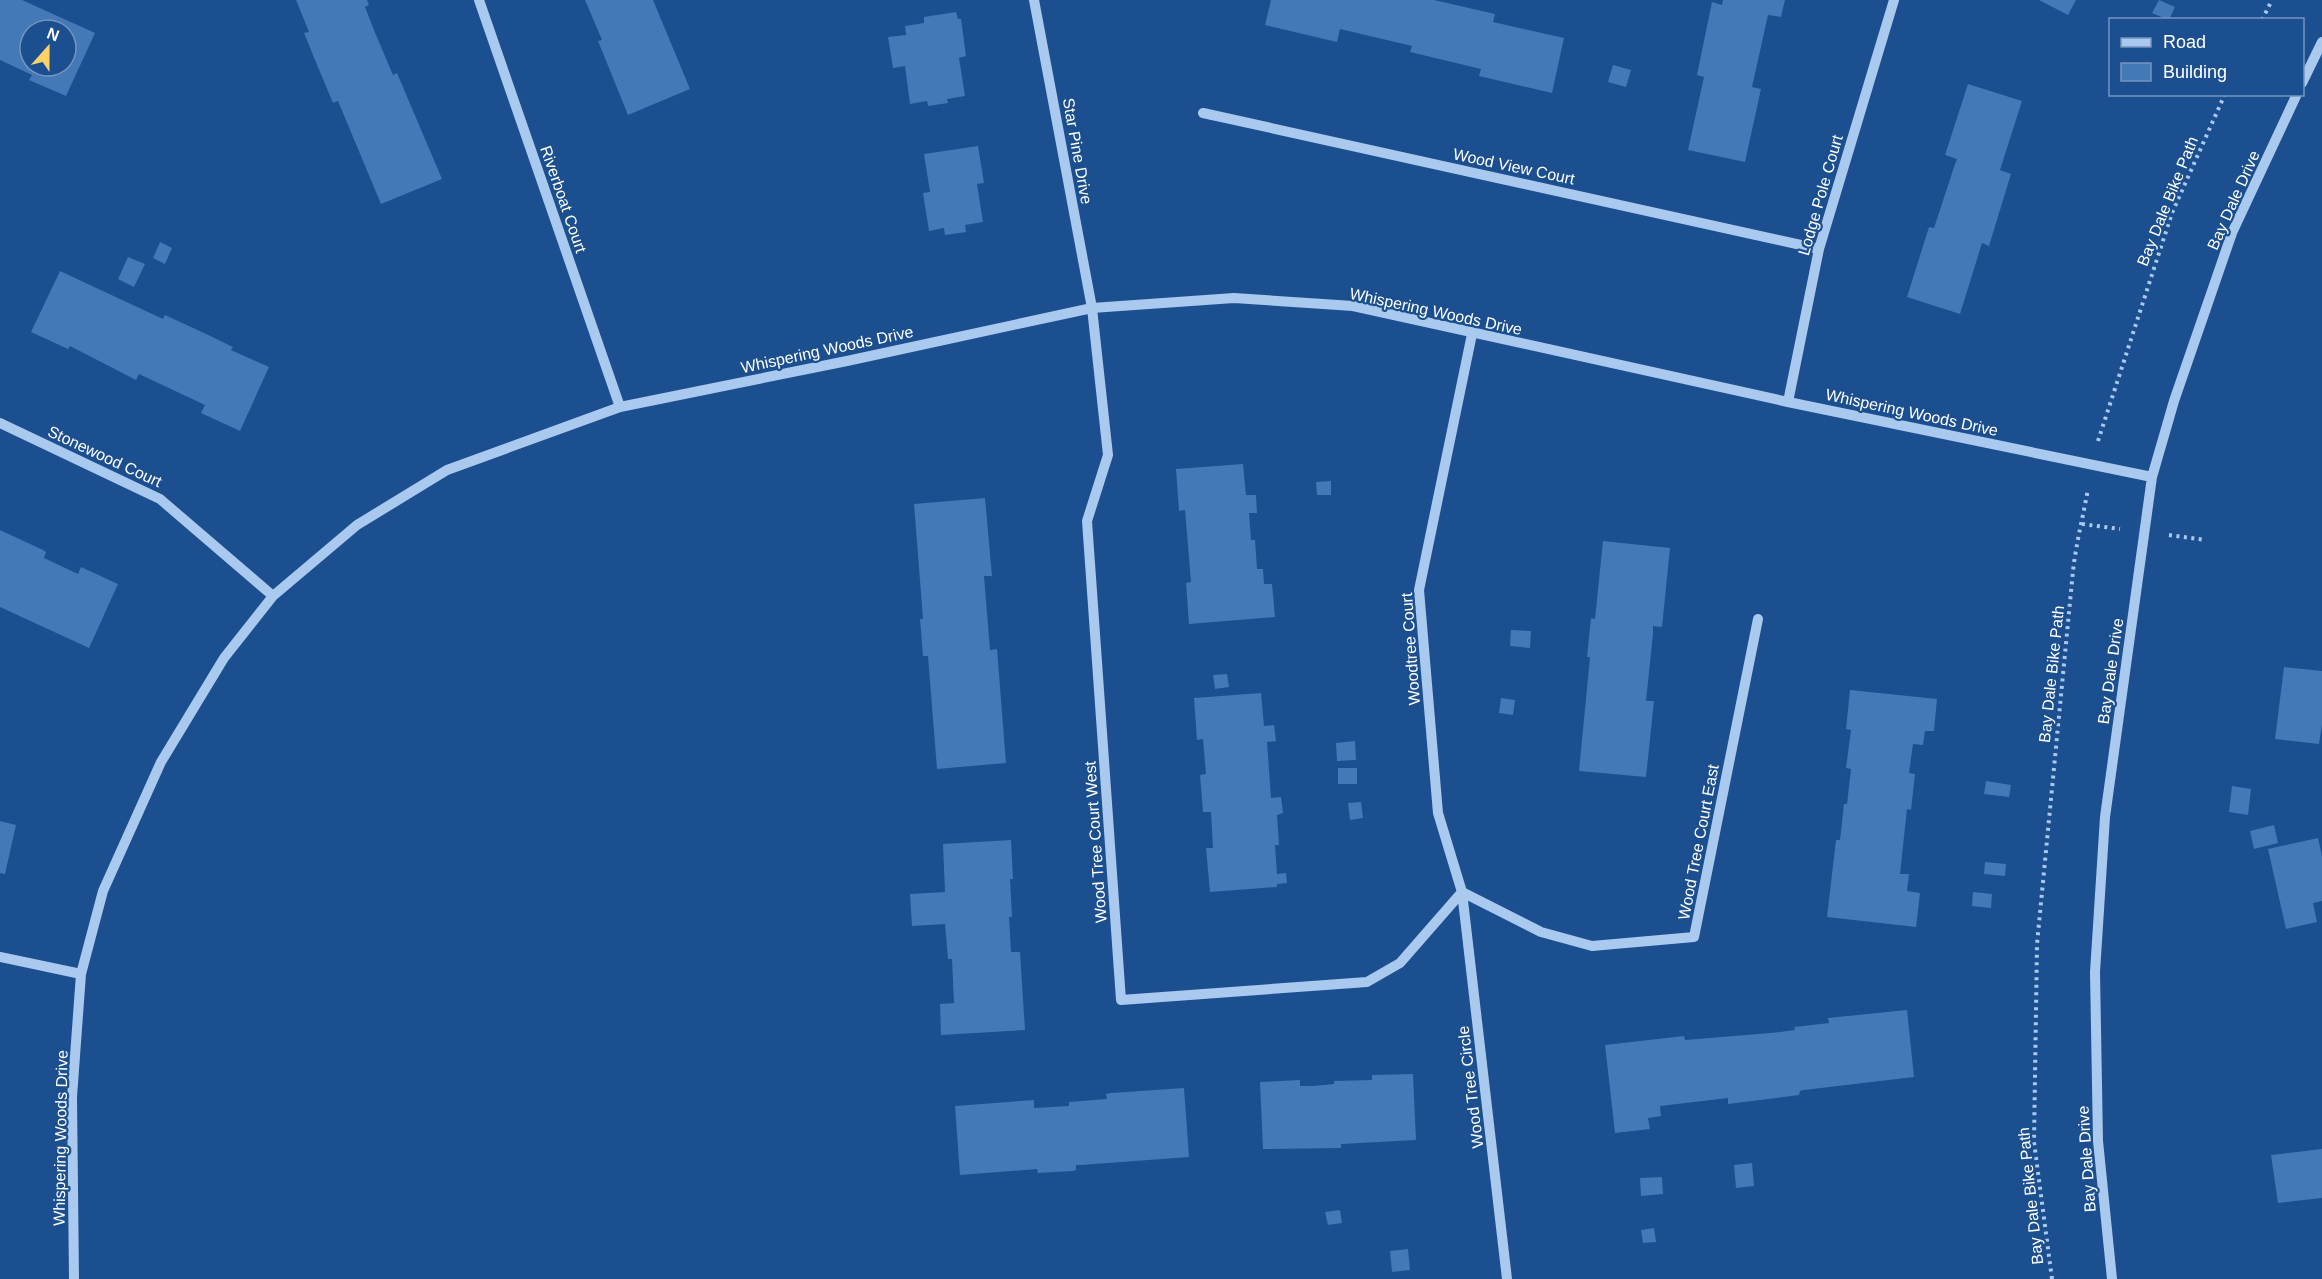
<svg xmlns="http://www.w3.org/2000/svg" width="2322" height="1279" font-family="Helvetica,sans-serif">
<rect width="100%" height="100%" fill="#1b4f8f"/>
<path fill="#4478b7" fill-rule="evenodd" d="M0 0H22L95 33 66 96 29 80 32 75 0 60ZM30 30H66V66H30Z
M296 0H367L369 5 365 7 374 30 393 75 397 73 442 179 381 204 338 101 333 103 315 60 304 33 309 32Z
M585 0H653L690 89 628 115 598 41 602 40Z
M1271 0H1434L1495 14 1493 22 1564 38 1552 93 1479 76 1481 69 1410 52 1412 46 1340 29 1337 42 1265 25Z
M1723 0H1785L1781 17 1768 15 1752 87 1761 89 1745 162 1688 150 1704 77 1697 75 1712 2 1722 5Z
M2039 0H2076L2068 15Z
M2159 0 2175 7 2169 20 2152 13Z
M956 12 958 19H961L966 56 959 58 965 96 947 99 948 103 928 106 927 101 910 104 905 66 893 68 888 37 906 35 905 26 924 23V17Z
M1613 65 1631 70 1626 87 1608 82Z
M1968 84 2022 101 2000 170 2011 174 1989 246 1982 243 1960 314 1907 297 1929 227 1934 228 1955 164 1957 159 1945 155Z
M978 146 984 183 977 184 983 222 965 225 966 232 945 235 944 228 929 231 923 193 930 192 924 154Z
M160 242 172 248 165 264 153 258Z
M128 257 145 264 134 287 118 279Z
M60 271 163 319 165 315 204 333 233 347 231 350 269 367 240 431 201 413 205 405 139 374 136 380 70 346 68 349 31 332Z
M1243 464 1246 495H1256L1257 513H1249L1251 540H1255L1257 569H1263L1264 584H1272L1275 617 1189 624 1186 583 1191 582 1185 510 1179 511 1176 469Z
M1331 481V495H1317L1316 482Z
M985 498 992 576H984L990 650 997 649 1006 763 937 769 928 656H923L920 619H923L914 504Z
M0 530 43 550 46 552 44 558 78 574 81 567 118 584 89 648 0 607Z
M1603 541 1670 548 1662 627 1653 626V634L1646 701H1654L1646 777 1579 771 1590 657H1587L1591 618 1595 619Z
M1511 630 1531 631 1530 648 1510 646Z
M2284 667 2322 671V724L2319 744 2275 739Z
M1227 674 1229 687 1215 689 1213 675Z
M1850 690 1937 699 1934 731H1925L1923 745 1913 744 1909 773 1915 774 1911 810 1907 809 1900 874H1909L1907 891 1920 893 1916 927 1827 917 1836 840H1840L1844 804H1847L1851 769 1846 768 1851 730 1846 729Z
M1261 693 1264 726 1274 725 1276 741 1267 742 1271 798 1281 797 1283 813 1277 815 1279 845H1275L1277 874 1286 873 1287 883 1277 884V887L1210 892 1206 848H1213L1211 812H1203L1200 775 1206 774 1203 739 1197 740 1194 698Z
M1501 698 1515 700 1513 715 1499 713Z
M1355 741 1356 760 1337 761 1336 743Z
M1338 768H1357V784H1338Z
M1986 781 2011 785 2009 797 1984 794Z
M2232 786 2251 789 2248 815 2229 812Z
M1361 802 1363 818 1350 820 1348 803Z
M0 821 16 825 5 874 0 873Z
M2274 825 2278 843 2254 849 2250 831Z
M2318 838 2322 856V901L2313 903 2317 922 2286 929 2268 849Z
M1011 840 1013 879H1010L1012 917H1009L1011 952H1020L1025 1030 941 1035 940 1004 954 1003 952 959H948L945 924 912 926 910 894 945 892 943 844Z
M1985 862 2006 864 2005 876 1984 874Z
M1973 892 1992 894 1991 908 1972 906Z
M1907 1010 1914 1077 1804 1090 1800 1091 1799 1095 1728 1104V1098L1660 1106 1661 1116 1648 1118 1650 1129 1615 1133 1605 1045 1684 1036 1685 1040 1771 1033 1795 1030 1794 1027 1829 1023 1828 1018Z
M1413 1074 1416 1140 1341 1144V1148L1263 1149 1260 1082 1300 1080V1086H1313L1334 1084V1081L1372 1080V1075Z
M1184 1088 1189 1157 1081 1165H1076V1170L1073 1171 1038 1173 1037 1169 960 1175 955 1106 1034 1100V1108L1069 1106V1102L1107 1099 1106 1094 1111 1093Z
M2322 1149V1198L2278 1203 2271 1155Z
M1752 1163 1754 1186 1736 1188 1734 1165Z
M1662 1177 1663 1194 1641 1196 1640 1178Z
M1340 1210 1342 1223 1328 1225 1325 1212Z
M1654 1228 1656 1242 1643 1243 1641 1230Z
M1408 1249 1410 1270 1392 1272 1390 1251Z"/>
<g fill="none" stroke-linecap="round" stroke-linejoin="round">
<path stroke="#a9c9ee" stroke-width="4" stroke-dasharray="3 4.5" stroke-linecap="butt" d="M2262 20 2272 0
M2098 441 2172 213 2225 94
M2082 524 2120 529
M2169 535 2206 540
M2052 1279 2034 1142 2037 944 2073 571C2076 544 2083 517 2088 489"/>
<path stroke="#a9c9ee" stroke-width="10" d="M479 0 620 407
M1034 0 1092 308 1108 455 1087 521 1121 1000 1367 982 1400 963 1462 892
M2302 83 2322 42
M1203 113 1819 249
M1472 334 1419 590 1438 813 1462 892 1507 1279
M1788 402 1819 249 1894 0
M0 423 160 499 273 596
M1462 892 1541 932 1592 946 1694 937 1758 619
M0 957 81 974
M74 1279 72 1097 81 974 103 891 161 762 224 658 273 596 357 525 447 470 620 407 847 361 1092 308 1234 298 1353 306 1788 402 2152 477
M2112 1279 2098 1141 2095 972 2105 817 2152 477 2174 401 2232 233 2297 94"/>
</g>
<g text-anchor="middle" stroke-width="4.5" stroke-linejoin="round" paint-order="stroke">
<g font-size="16" fill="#fff" stroke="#1b4f8f">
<text transform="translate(1078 151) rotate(80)" y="6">Star Pine Drive</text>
<text transform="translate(1514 166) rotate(12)" y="6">Wood View Court</text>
<text transform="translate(1820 195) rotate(-74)" y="6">Lodge Pole Court</text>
<text transform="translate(564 199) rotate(71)" y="6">Riverboat Court</text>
<text transform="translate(2233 200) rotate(-66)" y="6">Bay Dale Drive</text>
<text transform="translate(2167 201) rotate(-68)" y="6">Bay Dale Bike Path</text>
<text transform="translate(1436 311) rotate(12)" y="6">Whispering Woods Drive</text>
<text transform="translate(827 349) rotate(-12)" y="6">Whispering Woods Drive</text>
<text transform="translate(1912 412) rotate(12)" y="6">Whispering Woods Drive</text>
<text transform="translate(105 456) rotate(25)" y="6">Stonewood Court</text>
<text transform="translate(1410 649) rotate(-94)" y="6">Woodtree Court</text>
<text transform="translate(2110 671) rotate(-82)" y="6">Bay Dale Drive</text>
<text transform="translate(2051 674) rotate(-84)" y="6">Bay Dale Bike Path</text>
<text transform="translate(1095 842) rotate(-94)" y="6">Wood Tree Court West</text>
<text transform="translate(1698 842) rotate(-79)" y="6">Wood Tree Court East</text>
<text transform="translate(1470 1087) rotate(-97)" y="6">Wood Tree Circle</text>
<text transform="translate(60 1138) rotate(-89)" y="6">Whispering Woods Drive</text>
<text transform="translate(2086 1159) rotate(-94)" y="6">Bay Dale Drive</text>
<text transform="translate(2030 1196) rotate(-96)" y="6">Bay Dale Bike Path</text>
</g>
</g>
<rect x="2109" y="18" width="195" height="78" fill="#1b4f8f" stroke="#7695bc" stroke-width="1.5"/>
<rect x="2121" y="38" width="30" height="9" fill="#a9c9ee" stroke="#7695bc" stroke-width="1.5"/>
<text x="2163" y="48" font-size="18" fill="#ffffff">Road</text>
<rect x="2121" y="63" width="30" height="18" fill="#4478b7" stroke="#7695bc" stroke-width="1.5"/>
<text x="2163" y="78" font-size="18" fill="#ffffff">Building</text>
<g transform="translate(48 48) rotate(21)"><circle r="28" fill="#1b4f8f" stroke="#7695bc" stroke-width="1.5"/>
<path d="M0-4.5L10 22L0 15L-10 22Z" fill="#ffd166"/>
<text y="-9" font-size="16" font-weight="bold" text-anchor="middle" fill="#ffffff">N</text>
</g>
</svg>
